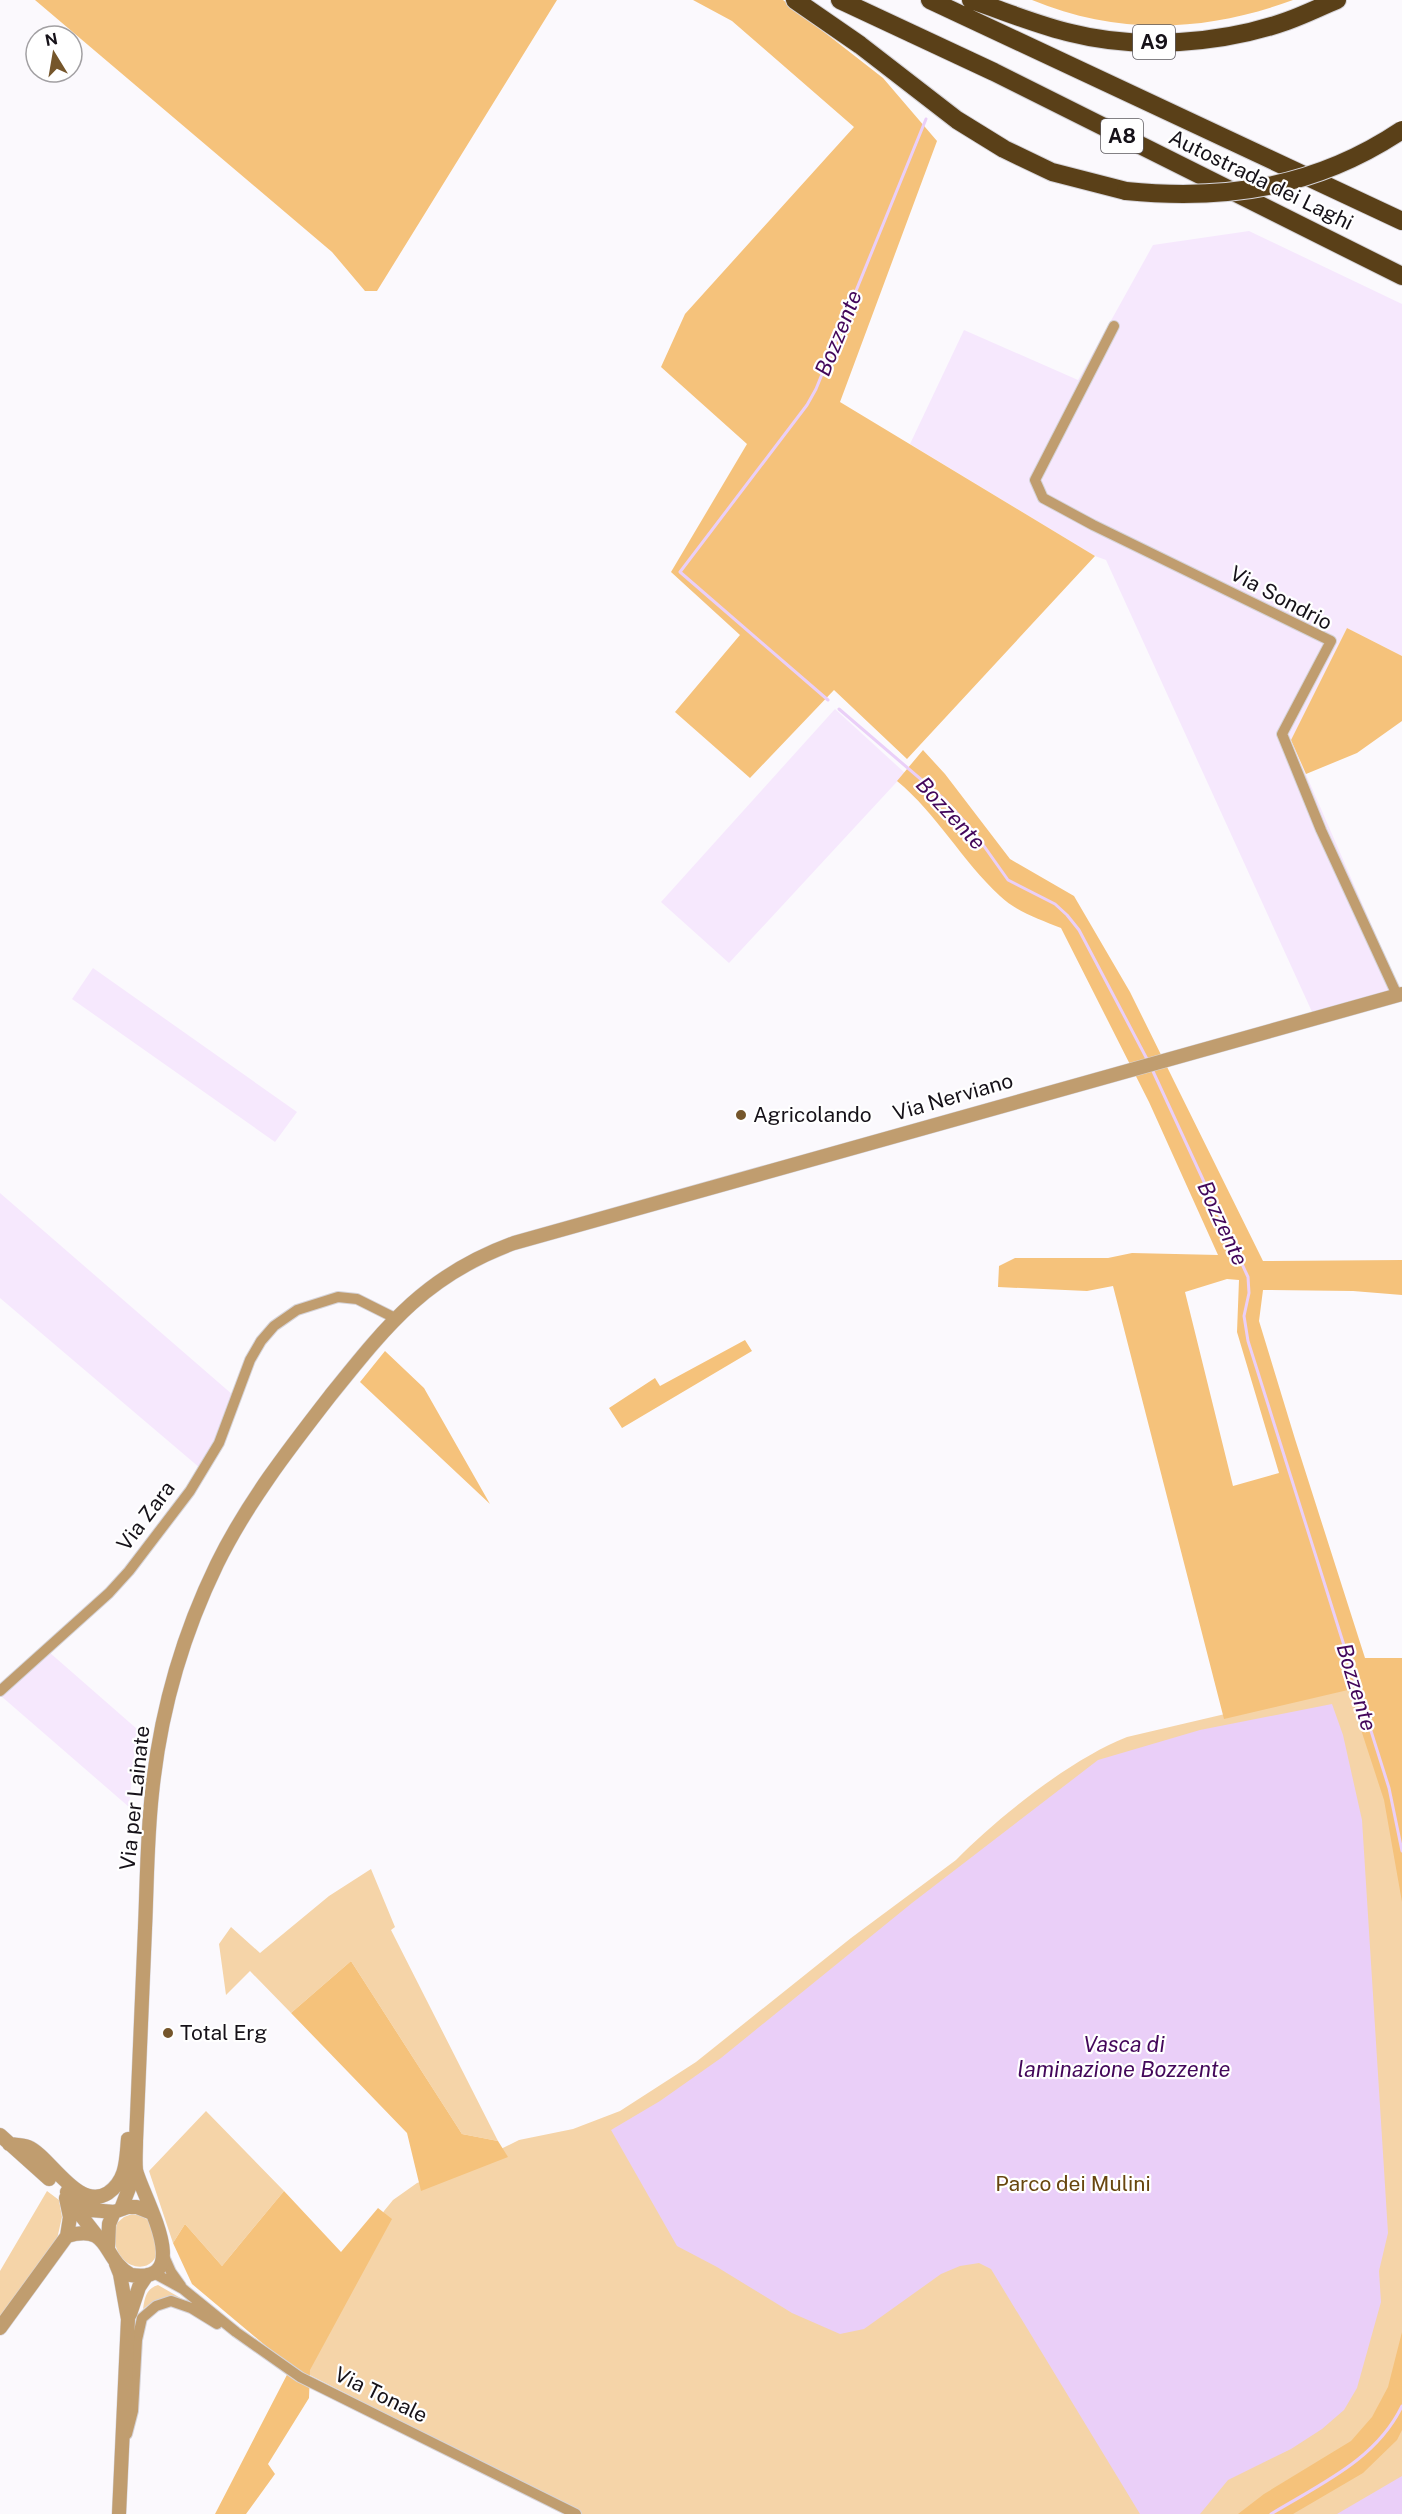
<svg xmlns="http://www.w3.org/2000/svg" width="1402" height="2514" font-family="'Public Sans',sans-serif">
<rect width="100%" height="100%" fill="#fbf9fd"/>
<path fill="#f6e8fd" d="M1249 231 1402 304V656L1347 628 1291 740 1399 988 1313 1014 1106 560 1095 556 910 444 964 330 1078 380 1153 245Z
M835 709 905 773 729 963 661 902Z
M93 968 297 1112 275 1142 72 999Z
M0 1193 233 1395 214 1445 200 1468 0 1298Z
M49 1652 137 1729 129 1807 1 1696Z"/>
<path fill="#f5d4a8" d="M1402 1665V2514H582L298 2369 384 2211 393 2200 417 2183 474 2162 519 2140 573 2129 620 2111 696 2062 851 1938 956 1860C998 1817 1071 1759 1127 1737L1344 1686Z
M371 1869 395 1927 391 1930 498 2141 462 2134 351 1961 291 2013 250 1971 226 1995 219 1944 231 1927 260 1953 329 1896Z
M206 2111 284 2191 222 2266 185 2224 173 2243 149 2171Z
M47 2191 59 2200 62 2217 57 2239 0 2320V2271Z
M132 2214C142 2215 150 2219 154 2229 174 2285 101 2275 117 2223L124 2217Z
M158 2285 184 2300C170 2296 154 2300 143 2309 145 2297 146 2289 158 2285Z"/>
<path fill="#f5c27b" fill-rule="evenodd" d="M35 0H557L377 291H365L332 252Z
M693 0H783L883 78 937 141 840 402 1095 556 907 759 834 690 750 778 675 712 740 635 671 572 747 444 661 367 685 314 854 127 732 21Z
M1032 0H1293C1207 32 1118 36 1032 0Z
M1347 628 1402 656V721L1357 753 1306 774 1291 740Z
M923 750 945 774 1010 859 1074 896 1130 992 1263 1261 1402 1260V1295L1353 1291 1263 1290 1259 1321 1295 1439 1365 1658H1402V1902L1384 1800 1348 1690 1224 1719 1113 1286 1087 1291 998 1287 999 1266 1015 1258H1108L1132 1253 1218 1255 1149 1102 1061 928C1039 919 1017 912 1000 896 962 861 937 814 897 781ZM1227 1279 1239 1280 1237 1332 1279 1473 1233 1486 1185 1292Z
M745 1340 752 1351 622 1428 609 1408 655 1378 660 1386Z
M385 1351 424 1388 490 1504 360 1382Z
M351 1961 462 2134 498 2141 508 2157 421 2191 407 2133 291 2013Z
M284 2191 341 2252 378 2208 392 2219 310 2370 309 2398 268 2464 275 2474 246 2514H215L291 2367 192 2284 173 2243 185 2224 222 2266Z
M1402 2332V2430L1397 2440 1363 2473 1293 2514H1238L1264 2494 1351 2441 1372 2417 1388 2387Z"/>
<path fill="#eacff8" d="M1332 1704 1343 1735 1362 1820 1388 2233 1379 2271 1381 2302 1357 2388 1344 2410 1322 2429 1291 2449 1228 2480 1200 2514H1140L991 2269 979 2263 960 2266 941 2274 864 2329 840 2334 792 2313 717 2267 677 2246 611 2130 660 2101 721 2058 912 1903 1098 1760 1200 1730Z
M1402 2476V2514H1337Z"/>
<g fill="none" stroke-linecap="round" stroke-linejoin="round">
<path stroke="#eacff8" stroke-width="3" d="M828 700 680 572 807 405 816 389 926 119
M839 709 945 800 974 832 1008 880 1055 904 1067 915 1079 930 1148 1061
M1151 1067 1248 1277 1249 1293 1244 1316 1248 1341 1389 1788 1402 1851
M1271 2514C1320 2484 1376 2460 1402 2406"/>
<defs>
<path id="minor" d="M1114 326 1035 480 1043 498 1093 525 1331 641 1282 734 1321 830 1397 995
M0 1691 109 1593 129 1571 190 1491 219 1443 250 1360 261 1341 274 1326 297 1310 338 1297 357 1299 395 1318
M163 2254 171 2272 181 2286
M152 2272 183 2289 236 2332 300 2377 576 2514
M127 2434 133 2411 137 2340 142 2318 156 2306 171 2301 191 2308 217 2324"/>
<path id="tertiary" d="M0 2135 49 2179
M9 2144C15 2145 22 2145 28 2147 50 2156 78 2212 108 2193 127 2180 126 2160 128 2139
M67 2192 91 2210 114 2212 128 2207H137L152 2213
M66 2198 70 2217 67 2236
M72 2204 97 2236
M121 2209 136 2170
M67 2236C112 2223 101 2259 131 2275 197 2285 141 2194 136 2170 135 2161 136 2150 136 2141 139 2070 142 1999 145 1928 147 1883 147 1838 152 1793 160 1714 182 1636 217 1564 247 1503 288 1450 330 1396 387 1325 426 1275 514 1243L1402 994
M108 2248 109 2224 114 2212
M116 2264 120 2274 128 2319 119 2514
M130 2314 139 2287 147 2275
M0 2328 67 2236"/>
<path id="motorway" d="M795 0 860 45 957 120 1004 149 1052 172 1126 191
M840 0 994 72 1402 276
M930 0 1402 221
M971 0C1004 11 1037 25 1071 33 1137 50 1222 44 1287 21 1304 15 1320 7 1337 0"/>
</defs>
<use href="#minor" stroke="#d6d4d9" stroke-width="12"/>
<use href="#tertiary" stroke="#d6d4d9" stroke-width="15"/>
<use href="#motorway" stroke="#d6d4d9" stroke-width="20"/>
<use href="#minor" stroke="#c09d6f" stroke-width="10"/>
<use href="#tertiary" stroke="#c09d6f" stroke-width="14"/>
<use href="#motorway" stroke="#5a4018" stroke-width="18"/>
<defs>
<path id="motorway-bridge" d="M1126 191C1227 201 1317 187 1402 130"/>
</defs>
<use href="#motorway-bridge" stroke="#d6d4d9" stroke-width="20" stroke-linecap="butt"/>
<use href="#motorway-bridge" stroke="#5a4018" stroke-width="18"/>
</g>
<g fill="#75562b" stroke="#fff" stroke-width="2">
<circle cx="741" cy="1115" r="6"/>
<circle cx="168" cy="2033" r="6"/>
</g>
<g text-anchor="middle" stroke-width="4.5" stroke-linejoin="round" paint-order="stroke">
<g fill="#fff" stroke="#5c595e" stroke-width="1.5">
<rect x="1133" y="25" width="42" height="34" rx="4.5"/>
<rect x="1101" y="119" width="42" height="34" rx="4.5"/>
</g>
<g font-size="20" font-weight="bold" fill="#161219">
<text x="1154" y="49">A9</text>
<text x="1122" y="143">A8</text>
</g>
<g font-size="21" fill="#161219" stroke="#fff">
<text transform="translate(1261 180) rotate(26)" y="7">Autostrada dei Laghi</text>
<text transform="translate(1281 598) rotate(28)" y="7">Via Sondrio</text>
<text transform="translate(953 1097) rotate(-16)" y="7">Via Nerviano</text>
<text transform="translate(146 1516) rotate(-53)" y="7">Via Zara</text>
<text transform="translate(135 1798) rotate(-84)" y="7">Via per Lainate</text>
<text transform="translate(381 2395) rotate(26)" y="7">Via Tonale</text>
</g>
<g font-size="21" fill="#161219" stroke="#fff" text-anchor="start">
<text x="753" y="1122">Agricolando</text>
<text x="180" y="2040">Total Erg</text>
</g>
<g font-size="21" fill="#68460f" stroke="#fff">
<text x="1073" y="2191">Parco dei Mulini</text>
</g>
<g font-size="22" font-style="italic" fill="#43075a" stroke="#fff">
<text transform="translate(838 333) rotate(-68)" y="8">Bozzente</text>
<text transform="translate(951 813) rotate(47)" y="8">Bozzente</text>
<text transform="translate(1223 1223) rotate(65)" y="8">Bozzente</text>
<text transform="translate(1357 1687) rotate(73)" y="8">Bozzente</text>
<text x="1124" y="2052">Vasca di<tspan x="1124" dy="25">laminazione Bozzente</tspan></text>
</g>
</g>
<g transform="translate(54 54) rotate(349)"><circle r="28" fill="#ffffff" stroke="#a2a0a3" stroke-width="1.5"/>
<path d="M0-4.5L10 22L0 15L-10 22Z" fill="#75562b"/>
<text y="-9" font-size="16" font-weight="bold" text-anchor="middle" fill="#161219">N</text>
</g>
</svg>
